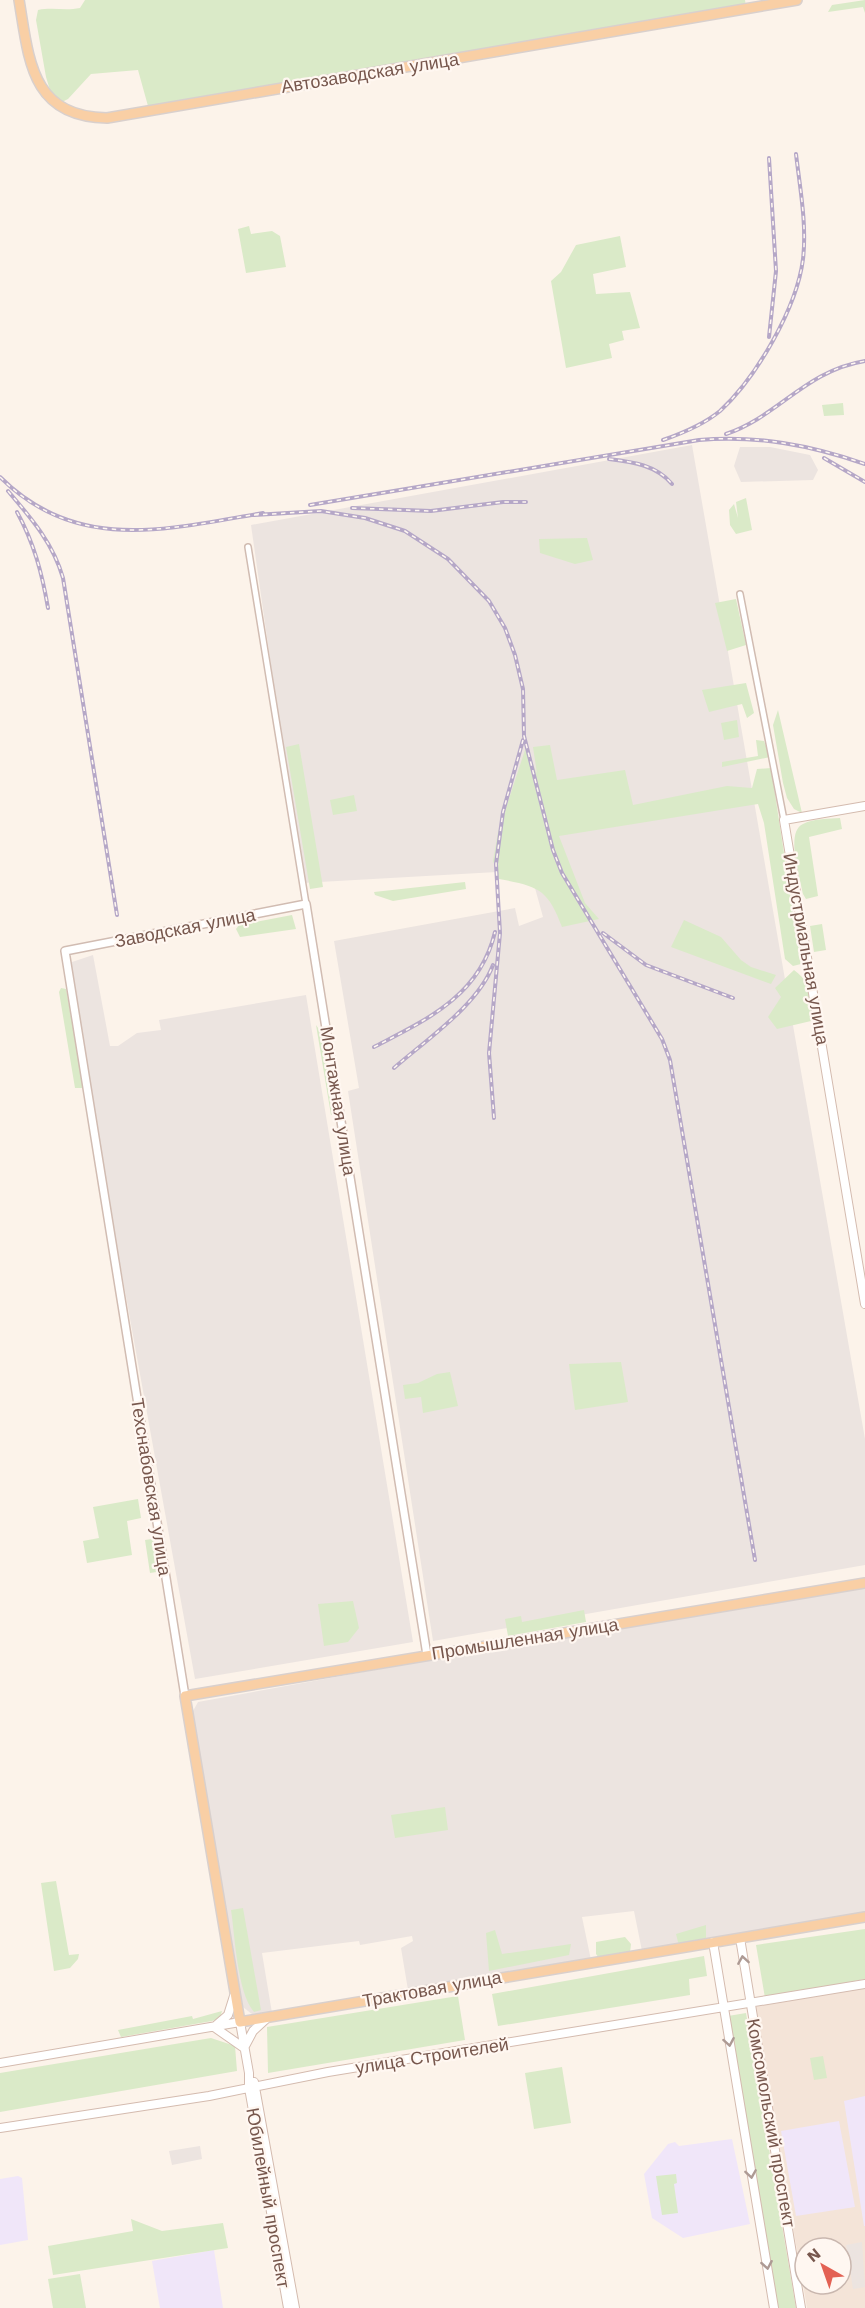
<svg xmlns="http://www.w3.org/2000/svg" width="865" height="2308" font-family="'Work Sans',sans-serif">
<rect width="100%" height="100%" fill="#fcf3ea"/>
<path fill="#f4e4d8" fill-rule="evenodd" d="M865 1988V2308H807L755 2007ZM805 2248H841V2284H805Z"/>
<path fill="#ece4e0" d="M692 445 865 1439V1565L433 1641 348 1091 359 1088 334 941 515 908 519 926 543 917 530 870 302 883 251 525Z
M740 447H770L810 455 818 470 813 480 741 482 734 466Z
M93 955 110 1046H118L137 1033 161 1030 159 1020 306 995 413 1642 195 1679 66 964Z
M865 1586V1914L642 1951 634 1911 582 1917 591 1960 408 1990 401 1948 413 1941 412 1936 360 1945 359 1941 262 1953 272 2013 253 2015 243 2007 192 1725 193 1711 198 1702 595 1630Z
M200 2146 202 2159 172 2165 169 2151Z
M862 2242 865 2287 853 2289 846 2245Z"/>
<path fill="#f0e6f9" d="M865 2096V2226H864L844 2101Z
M839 2121 855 2207 796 2216 781 2131Z
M732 2139 750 2224 683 2238 652 2218 644 2174 668 2144 675 2142 679 2146Z
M18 2176 22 2178 28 2240 0 2245V2179Z
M214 2250 223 2308H160L152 2261Z"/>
<path fill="#daeac8" d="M85 0H745L746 6 148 106 138 70 91 74 68 99 62 102 50 90 46 77 36 20 38 10C53 7 65 11 80 8Z
M865 0V13L863 7 828 12 832 5Z
M249 226 251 234 272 231 280 236 286 267 246 273 238 229Z
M620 236 626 267 593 274 596 294 630 292 640 328 622 331 624 340 609 344 612 358 566 368 551 281 561 272 576 245Z
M843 403 844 415 824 416 822 405Z
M746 498 752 530 736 534 730 525 729 510 734 504 738 518 736 502Z
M587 538 593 560 575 564 540 553 539 539Z
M736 599 746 645 727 651 715 603Z
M746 683 754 713 747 718 742 704 709 712 702 690Z
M778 710 802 813 794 809 787 798 783 783 773 725Z
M737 720 739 737 724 740 721 723Z
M756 740 764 741 770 757 722 767V762L758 756Z
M299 744 323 887 310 889 286 747Z
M550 745 557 780 625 770 633 805 727 786 752 788 757 769 771 768 801 964 793 966 785 959 764 823 758 804 559 836 585 903 599 919 562 927C548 889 538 886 499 879L493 861 498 832 526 747 537 774 533 747Z
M354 795 357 811 333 815 330 800Z
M840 818 842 829 809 837 818 896 806 899 803 894C800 877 785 832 803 824 814 818 829 819 840 818Z
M465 882 466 889 393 901 375 895 374 892Z
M292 915 296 929 240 937 236 929 239 925Z
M684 920 721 937 741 960 751 967 776 975 771 984 671 947Z
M822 924 826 950 814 952 810 926Z
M794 970C810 981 817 1002 811 1021L777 1029 768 1017 781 997 775 988Z
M61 988 66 989 84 1088H75L59 992Z
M316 1025 323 1035 335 1114 331 1115Z
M621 1362 628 1402 575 1410 569 1364Z
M450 1372 458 1406 423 1413 421 1397 405 1399 403 1385 418 1383 437 1374Z
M138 1499 141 1518 127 1521 132 1555 87 1563 83 1541 99 1538 93 1507Z
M158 1538 163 1571 150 1573 145 1540Z
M353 1601 359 1628 348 1642 324 1646 318 1604Z
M584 1610 586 1622 508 1636 505 1619 521 1616 522 1622Z
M445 1807 448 1830 395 1838 391 1815Z
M56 1881 69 1955 79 1954 78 1959 70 1968 54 1971 41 1883Z
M243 1908 261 2010 254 2012C237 1992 235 1936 231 1910Z
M706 1925V1941L679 1946 676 1934Z
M865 1929V1979L765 1998 756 1945Z
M495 1930 502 1954 571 1944 569 1955 489 1971 486 1933Z
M625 1937 631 1944 630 1953 599 1958 596 1954V1942Z
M704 1956 707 1976 689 1979 690 1995 498 2026 492 1994Z
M458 1996 465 2040 268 2073 267 2027Z
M222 2011 220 2018 212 2021 121 2037 118 2030 192 2016 193 2019Z
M746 2013 796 2308H778L728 2016Z
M211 2038 235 2046 237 2071 0 2112V2073Z
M823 2056 827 2078 814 2080 810 2058Z
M562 2067 571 2123 534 2129 525 2073Z
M676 2174 677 2183 674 2184 678 2213 662 2215 656 2176Z
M131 2219 162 2231 223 2223 228 2248 53 2275 48 2246 133 2231Z
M80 2274 86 2308H53L48 2279Z"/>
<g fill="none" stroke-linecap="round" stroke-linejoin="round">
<defs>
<path id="minor" d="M248 547 306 904
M740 594 784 820"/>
<path id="tertiary" d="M185 1696 65 951 306 904 427 1655"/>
<path id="secondary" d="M865 806 784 820 865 1304
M740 1938 801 2308
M713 1942 774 2308
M234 1996 228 2015 214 2027 244 2048
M244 2048 253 2031 266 2019
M0 2063 240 2022 249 2073V2088L288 2308
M254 2082 295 2308
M0 2128 209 2096 328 2072 865 1984"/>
<path id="primary" d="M19 0C29 60 31 117 107 118L797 0
M865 1583 185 1696 240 2022 865 1917"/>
</defs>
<use href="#minor" stroke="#d1bcb2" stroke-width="8"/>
<use href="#tertiary" stroke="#d1bcb2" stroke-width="10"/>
<use href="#secondary" stroke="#d4bbaf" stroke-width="10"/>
<use href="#primary" stroke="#d9d0cd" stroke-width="12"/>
<use href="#minor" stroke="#fff" stroke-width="5"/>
<use href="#tertiary" stroke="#fff" stroke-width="7"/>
<use href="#secondary" stroke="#fff" stroke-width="8"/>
<use href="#primary" stroke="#f9cfa5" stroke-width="9"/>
<defs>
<path id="rail" d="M769 158 776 271 769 337
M726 434C779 416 805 371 865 361
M663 440C683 433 703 425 720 411 756 378 797 308 803 259 807 225 800 188 796 154
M824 458 865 482
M609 459C633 462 656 465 672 484
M0 477C77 554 168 529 263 513
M8 491C31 518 53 543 63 578L117 915
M310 505 699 440C757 435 810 445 865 464
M352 508 431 511 503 502H526
M17 512C34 543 42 573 48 608
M254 515 321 511 365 518 405 531 448 559 489 601 505 628 515 655 523 689 524 736 553 850 562 873 662 1039 670 1060 755 1560
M603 933 646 965 733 998
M374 1047C426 1020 480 996 495 932
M394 1068C426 1040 478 1005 493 965
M494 1118 489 1053 500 933 496 864 503 812 523 740"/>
</defs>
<use href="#rail" stroke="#b5a7c7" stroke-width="4"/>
<use href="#rail" stroke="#fff7f1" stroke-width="1.5" stroke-dasharray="4.5" stroke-linecap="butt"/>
</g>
<defs><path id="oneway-chevron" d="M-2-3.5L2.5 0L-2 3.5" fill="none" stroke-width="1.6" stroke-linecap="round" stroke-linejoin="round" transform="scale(1.5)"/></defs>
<g stroke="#ad9a94">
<use href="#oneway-chevron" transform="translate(743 1960) rotate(-99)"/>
<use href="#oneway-chevron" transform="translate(729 2042) rotate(80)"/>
<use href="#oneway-chevron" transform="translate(751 2174) rotate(81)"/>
<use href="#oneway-chevron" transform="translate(767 2265) rotate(80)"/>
</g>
<g text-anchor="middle" stroke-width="4.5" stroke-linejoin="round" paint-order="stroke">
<g font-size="18" fill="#77574d" stroke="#fff7f1">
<text transform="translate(370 73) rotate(-9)" y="6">Автозаводская улица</text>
<text transform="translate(185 928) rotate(-11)" y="6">Заводская улица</text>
<text transform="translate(806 949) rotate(80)" y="6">Индустриальная улица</text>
<text transform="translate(338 1101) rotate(81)" y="6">Монтажная улица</text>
<text transform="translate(151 1487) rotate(81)" y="6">Техснабовская улица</text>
<text transform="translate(525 1639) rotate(-9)" y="6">Промышленная улица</text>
<text transform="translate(432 1989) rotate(-10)" y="6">Трактовая улица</text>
<text transform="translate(432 2056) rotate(-9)" y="6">улица Строителей</text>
<text transform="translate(771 2123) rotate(80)" y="6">Комсомольский проспект</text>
<text transform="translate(268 2198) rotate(80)" y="6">Юбилейный проспект</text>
</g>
</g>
<g transform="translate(823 2266) rotate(320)"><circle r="28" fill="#fff7f1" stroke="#c9b7af" stroke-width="1.5"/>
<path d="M0-4.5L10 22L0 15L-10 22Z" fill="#e36153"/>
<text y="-9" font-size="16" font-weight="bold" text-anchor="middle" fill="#77574d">N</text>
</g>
</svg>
